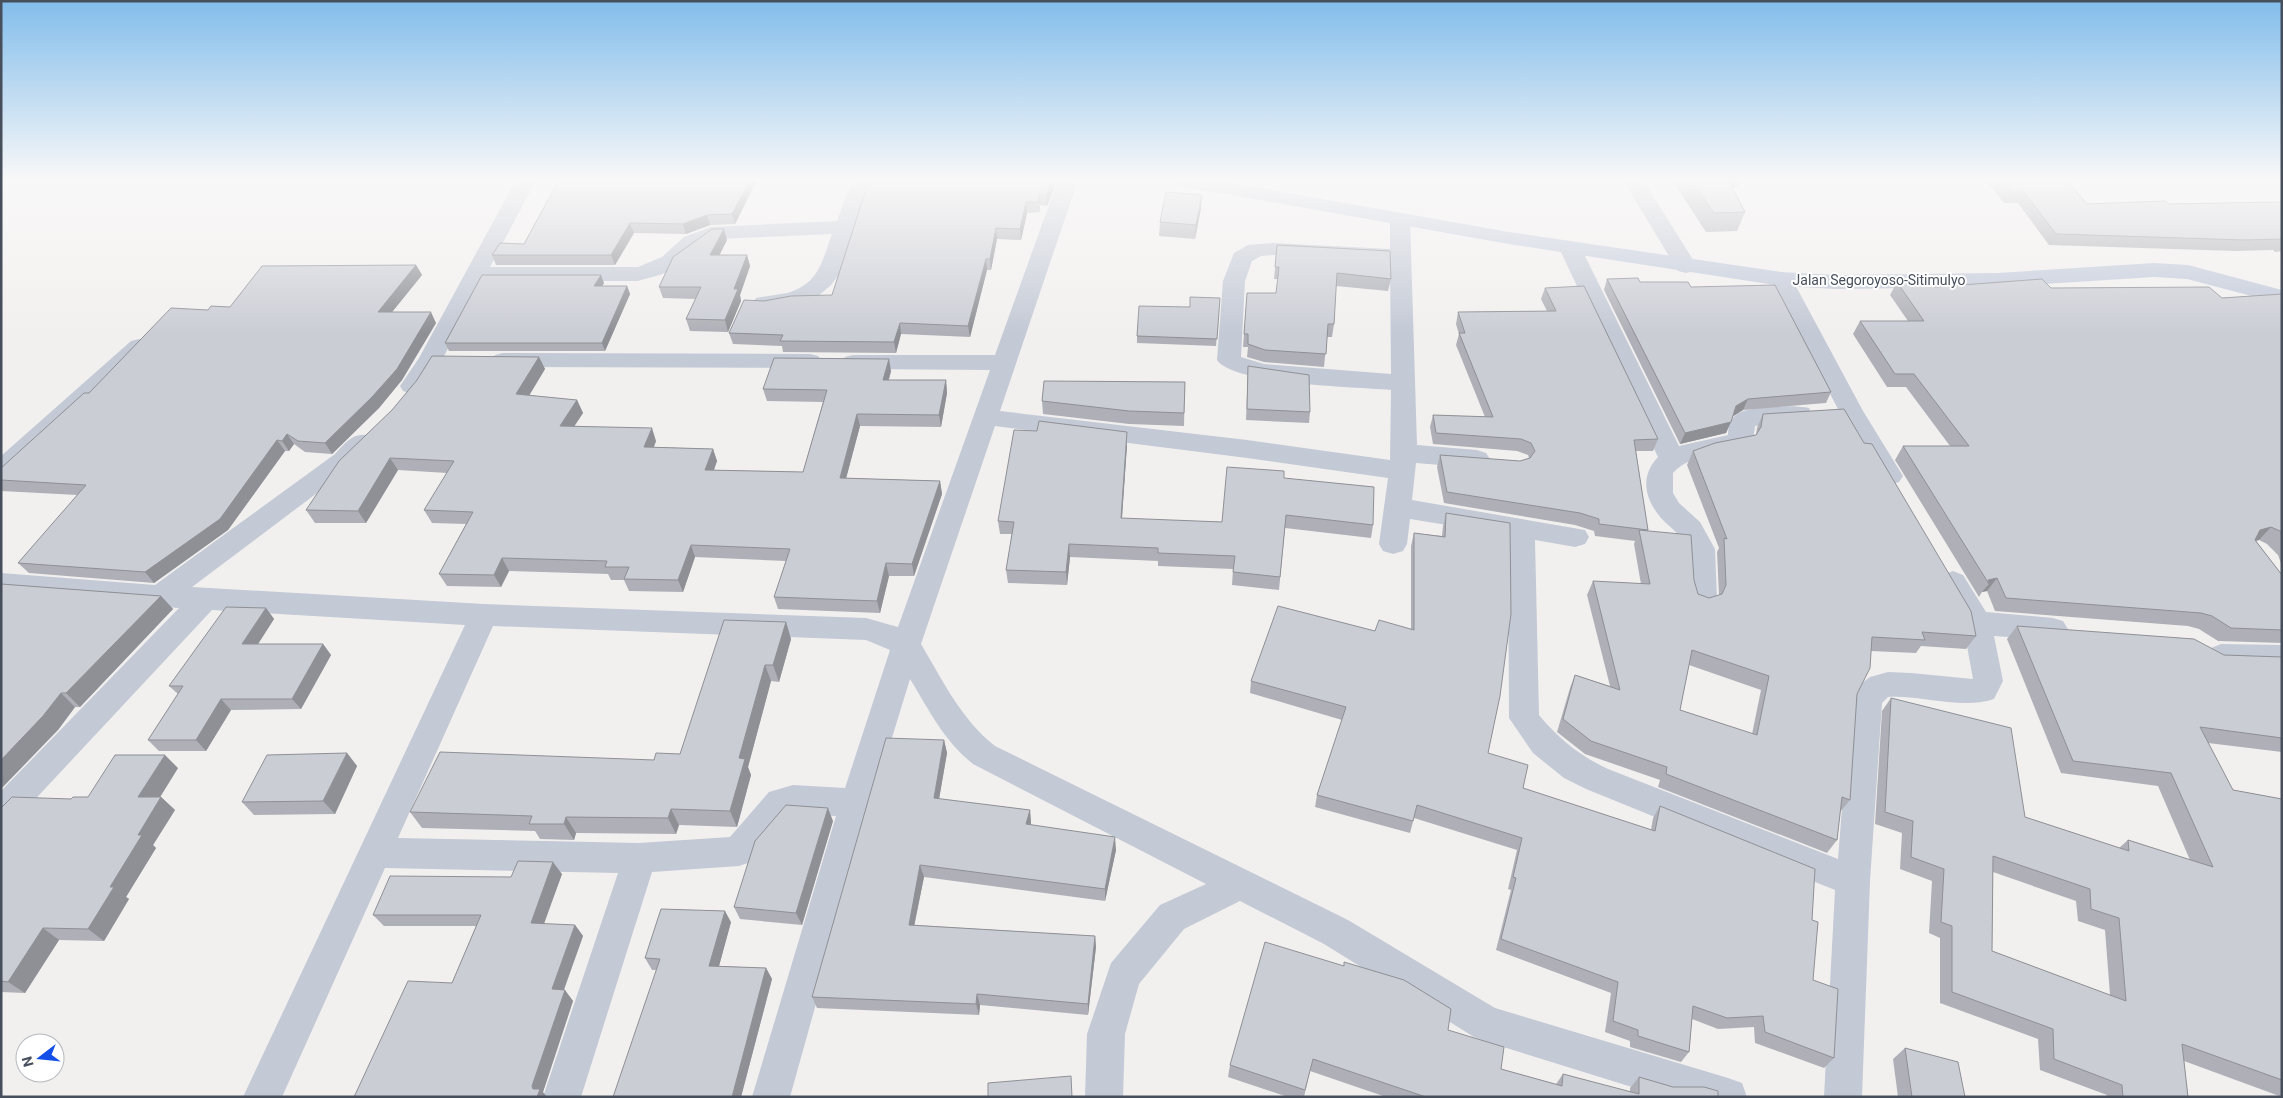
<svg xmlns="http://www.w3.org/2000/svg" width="2283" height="1098" font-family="Roboto,sans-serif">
<rect width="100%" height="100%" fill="#f2f0ef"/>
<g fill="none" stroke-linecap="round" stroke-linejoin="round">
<path fill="#c3c9d5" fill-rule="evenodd" d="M516 180H536L490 267H638L662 257 684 237 711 227 837 221 852 180H872L840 273 831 285 817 297 800 303 764 310 756 308 753 303 756 298C766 296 777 295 787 293 819 284 822 261 832 234L715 239C697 248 691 258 676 267 664 275 651 277 638 281H483L442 360 421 391 412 394 403 391 400 386 419 358Z
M1058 180H1078L1000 411 1247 440 1390 460 1391 390C1358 387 1234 385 1217 360L1223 281 1234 253 1248 245 1273 243 1390 249V219L1393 215 1400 213 1407 215 1410 219 1417 445 1477 450 1486 453 1490 459 1486 465 1477 468 1416 463 1412 500 1585 530 1589 537 1585 544 1575 547 1535 540 1539 715C1559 739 1580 756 1608 769L1838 859 1850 707 1862 683 1870 677 1888 672 1911 673 1973 679 1963 624 1939 582 1943 575 1953 571 1963 575 1986 612 2053 618 2063 621 2068 629 2063 637 2053 640 1994 636 2003 681 1994 699C1960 710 1923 695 1888 697L1882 703 1870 881 1862 1097H1824L1835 890 1586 789 1564 778 1533 753 1509 718 1508 535 1410 519 1407 544 1403 551 1393 554 1383 551 1379 544 1388 478 1247 458 995 426 921 644C943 681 961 719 995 746L1348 920 1495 1008 1728 1078 1742 1083 1747 1097H1664L1487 1042 1474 1037 1324 944 1240 901 1184 929 1139 984 1125 1034 1123 1097H1085L1087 1034 1111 963 1160 905 1206 884 973 764C944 741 929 710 910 679L872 803 790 1097H752L836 816 791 814 751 862 739 866 652 872 581 1097H543L618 873 385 868 282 1097H243L465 625 212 610 13 823 1 827V791L179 608 1 595V573L155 585 335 454C346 442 354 431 371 436L375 442 353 466 192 587 484 604 866 618 898 627 990 370 853 369 845 367 841 362 845 357 853 355H995ZM1273 255 1390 262 1391 374 1264 364 1241 357 1245 281 1252 261 1261 256ZM493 626 866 640 890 650 845 788 793 785 769 792 730 837 639 843 398 838Z
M1623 180H1643L1697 266 1694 271 1686 273 1678 271Z
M1570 242 1578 243 1581 248 1679 446 1728 435C1728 425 1731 416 1741 412 1754 406 1795 405 1809 408L1812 414 1809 420 1755 426 1753 441 1749 447C1724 454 1691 453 1673 473V493L1679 503 1700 522 1715 549 1717 599 1713 607 1703 610 1693 607C1684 590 1691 569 1687 550 1684 536 1670 528 1661 518 1644 498 1640 476 1658 457L1559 248 1562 243Z
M1781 272 1789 274 1792 279 1863 411 1903 476 1899 482 1890 485 1881 482 1839 411 1770 279 1773 274Z
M139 339 147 341 151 346 147 351 10 477 1 480V456L131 341Z
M503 353 810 354 818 356 822 361 818 366 810 368 503 367 495 365 491 360 495 355Z
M2221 644 2282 645V669L2221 668 2211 664 2206 656 2211 648Z"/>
<path fill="#c1c9d9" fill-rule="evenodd" d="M1170 180H1215L1509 232 1781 272 1836 275 1997 273 2154 263 2188 265 2282 290V304L2187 279 2154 277 1997 287 1836 289 1781 286 1509 244 1180 186 1173 184Z"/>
</g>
<path fill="#afb0b7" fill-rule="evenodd" d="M559 180H757L735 224 710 225 686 234 634 233 615 265H496L492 255 524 244Z
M1057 180 1047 206 1040 205V212L1027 213 1021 240 997 239 991 270H987L970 337 901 334 896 353 783 352 782 346 733 344 729 333 832 295Z
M1672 180H1747L1733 188 1745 212 1737 231 1706 232Z
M1986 180H2066L2087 204H2169L2282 202V251L2275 252 2273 250 2236 251 2049 245 2018 203H2004Z
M1201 208 1195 239 1159 236 1160 222Z
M727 240 719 255H747L750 266 740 295 741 301 728 332 690 331 686 319 696 299 663 298 659 287Z
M1277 245 1391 279 1388 291 1336 286 1334 324 1332 337H1327L1324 367 1264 362 1247 357 1248 347H1243L1247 293H1276L1278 279H1274Z
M416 265 422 275 392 312 436 323 402 380 379 408 332 454 305 452 294 444 289 451H285L228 530 154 583 29 573 18 563 78 495 1 491V468L89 393 208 310 230 307Z
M1607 279 1691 287 1831 392 1826 403 1743 410 1733 416 1726 433 1680 444 1604 290Z
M1897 282 1935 287 2051 288 2222 298 2282 294V566L2278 555 2267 544 2259 540 2256 541 2282 575V643L2218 641 2199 629 2188 626 1995 611 1987 591 1982 592 1979 597 1895 460 1903 446H1950L1906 387H1887L1853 334 1860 321H1908L1890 295Z
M604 283 602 286H627L630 294 605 351H449L445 343Z
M1545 288 1658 439 1653 451H1636L1648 531 1694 580 1698 594 1709 598 1719 595 1717 552 1719 548 1687 465 1693 451 1756 435 1757 428 1763 414 1976 636 1966 649 1921 646 1916 653 1871 651 1857 694 1850 800 1840 812 1837 840 1827 853 1658 787 1660 780 1585 754 1557 732 1570 688 1575 675 1610 686 1587 595 1593 581 1641 584 1634 544 1635 541 1595 536 1594 531 1575 525 1444 503 1437 467 1440 455 1520 461 1529 458 1528 455 1517 451 1433 444 1430 427 1433 415 1485 417 1456 345 1459 334 1456 324 1458 312 1547 311 1541 299ZM1689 665 1761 690 1752 734 1680 710Z
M1220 298 1216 346 1137 343V336L1190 307Z
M539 357 545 369 529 396 577 400 583 413 574 426 656 441 654 447 713 449 717 461 714 470 803 472 823 402 767 401 763 389 891 371 889 380H946L947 393 941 427 860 426 846 478 940 481 942 494 914 576H889L880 613 778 609 774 597 786 561 695 557 683 592 629 591 624 580H611L608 574 509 571 501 587 447 586 439 574 466 524 432 523 424 510 447 473 398 470 366 523H315L306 510Z
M1248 366 1310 412 1309 423 1246 420Z
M1185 382 1184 426 1129 424 1043 414 1042 401Z
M1127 445 1122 519 1222 522 1284 478 1373 525 1371 538 1285 528 1279 590 1232 585 1233 569 1158 566V561L1070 557 1067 585 1008 583 1006 570 1012 534H1000L998 521Z
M1446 513 1488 753 1523 788 1651 830 1653 818 1660 806 1812 920 1813 980 1834 1058 1824 1068 1755 1043 1754 1027 1718 1029 1692 1019 1689 1052 1681 1062 1630 1047V1041L1605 1032 1611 993 1496 950 1511 890 1508 889 1517 850 1414 818 1410 833 1315 807 1317 795 1342 720 1250 693 1251 681 1375 631 1411 629V546L1414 533 1442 536 1443 526Z
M1 584 161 596 173 609 80 707H75L58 730Z
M266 608 274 619 258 644H323L331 655 301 709 231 710 206 751H159L148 740 178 694 169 686Z
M786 622 791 639 779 682 771 681 748 767 751 775 737 827 679 825 676 834 576 833 574 840 540 839 535 831 422 828 410 812 680 754Z
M2017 626 2224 655 2282 657V752L2208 743 2233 790 2282 799V1097L2184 1061 2188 1097H2107V1095L2040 1070 2038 1039 1940 1003V938L1929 933 1932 881 1900 869 1902 833 1875 824 1882 711 1891 698 2025 817 2119 848 2128 840 2190 860 2158 786 2061 773 2007 639ZM1993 872 2076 901 2078 921 2105 930 2110 995 1992 951Z
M944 740 947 753 939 799 1030 810 1031 825 1116 850 1105 901 924 877 914 925 1095 936 1096 947 1088 1015 980 1005 979 1015 817 1008 812 997Z
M347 753 357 766 335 814 254 815 242 802Z
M178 768 160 797H161L175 810 153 845 156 848 126 897 129 899 104 941 59 940 25 993 1 992V808L88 797Z
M833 821 802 925 740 919 734 907Z
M562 874 543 924 575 925 583 936 564 990 573 1001 543 1092 354 1097 452 983 476 926H384L373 915 511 877Z
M731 922 719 966 766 968 772 979 741 1097H613L657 970H652L645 958Z
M1448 1030 1501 1069 1556 1084 1563 1074 1630 1092V1088L1639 1077 1673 1087 1718 1097H1386L1310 1071 1304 1097H1288L1228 1077 1230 1065Z
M1905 1048 1965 1097H1898L1893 1059Z"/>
<path fill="#8e9095" d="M750 180H757L735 224 732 214Z
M1052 180H1057L1047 206 1046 195Z
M1725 180H1747L1719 196Z
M1202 195 1201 208 1195 239 1196 225Z
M1026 202 1027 213 1021 240 1020 229Z
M707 215 710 225 686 234 683 224Z
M630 223 634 233 615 265 611 255Z
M996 228 997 239 991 270 990 259Z
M724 229 727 240 714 266 710 255Z
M747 255 750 266 740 295 741 301 728 332 725 320 734 289Z
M986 259 987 270 970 337 968 326Z
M416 265 422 275 384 322 378 312Z
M601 275 604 283 598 294 594 286Z
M627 286 630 294 605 351 602 343Z
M431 312 436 323 402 380 379 408 332 454 325 443Z
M900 323 901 334 896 353 894 342Z
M539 357 545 369 522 407 516 394Z
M889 359 891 371 885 392 883 380Z
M946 380 947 393 941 427 939 415Z
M1748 399 1743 410 1732 417 1736 406Z
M577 400 583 413 566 439 560 426Z
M857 414 860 426 843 490 840 478Z
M1731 422 1726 433 1680 444 1685 433Z
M652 428 656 441 649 459 644 447Z
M1127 432V445L1121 531V518Z
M287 434 294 444 289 451 282 441Z
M277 440 285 451 228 530 154 583 145 572Z
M713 449 717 461 709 483 705 470Z
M390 458 398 470 366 523 358 511Z
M940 481 942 494 914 576 912 564Z
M2271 527 2259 540 2247 543 2260 530Z
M1069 544 1070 557 1067 585 1066 572Z
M691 545 695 557 683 592 678 580Z
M502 558 509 571 501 587 494 575Z
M886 563 889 576 880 613 877 601Z
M1997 578 1987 591 1982 592 1989 584 1988 580Z
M161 596 173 609 80 707 66 693Z
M266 608 274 619 251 655 242 644Z
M786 622 791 639 779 682 773 665Z
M323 644 331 655 301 709 292 699Z
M765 665 771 681 748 767 751 775 737 827 730 811 739 758Z
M61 693 75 707 58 730 1 789V760Z
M221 699 231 710 206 751 196 740Z
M944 740 947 753 937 811 934 798Z
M347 753 357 766 335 814 323 801Z
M165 755 178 768 152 810 138 797Z
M161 797 175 810 153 845 156 848 126 897 129 899 104 941 88 929 138 835Z
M828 808 833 821 802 925 796 913Z
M671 809 679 825 676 834 668 818Z
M1030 810 1031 823 1028 837 1026 824Z
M566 817 576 833 574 840 564 824Z
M1115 837 1116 850 1105 901V889Z
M553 862 562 874 540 935 531 923Z
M920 865 924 877 912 937 909 925Z
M725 911 731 922 716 977 709 966Z
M575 925 583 936 560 1000 552 989Z
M43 928 59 940 25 993 8 982Z
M1095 936 1096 947 1088 1015V1004Z
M766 968 772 979 741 1097H732Z
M565 990 573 1001 543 1092 547 1097H537L532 1086Z
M977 994 980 1005 979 1015 976 1004Z"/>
<path fill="#cbcdd5" stroke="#8e9095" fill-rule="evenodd" d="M559 180H750L732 214 707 215 683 224 630 223 611 255H492L500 243 524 244Z
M869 180H1052L1046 195 1039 194V202H1026L1020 229 996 228 990 259H986L968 326 900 323 894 342 780 341 783 335 729 333 744 300 764 301 791 296 832 295Z
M1691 180H1728L1745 212 1714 213Z
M2001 180H2066L2087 204 2166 201 2169 204 2282 202V239L2245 240 2056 234 2024 192H2010Z
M1166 192 1202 195 1196 225 1160 222Z
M712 229H724L710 255H747L734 289H738L725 320 686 319 701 287H659L673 257Z
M1277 245 1390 251 1391 279 1337 273 1334 324H1328L1326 354 1265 350 1248 344V334H1244L1247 293H1276L1279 267H1275Z
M416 265 378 312H431L397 369 372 397 325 443 298 441 287 434 282 441 277 440 220 519 145 572 18 563 86 485 1 480V468L84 393H89L171 308 208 310 211 306 230 307 262 266Z
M482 275H601L594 286H627L602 343H445Z
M1638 278 1640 282H1688L1691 287 1775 285 1831 392 1748 399 1736 406 1731 422 1685 433 1607 279Z
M2042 279 2051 288 2209 287 2222 298 2282 294V532L2280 531 2271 527 2260 530 2255 540 2282 575V630L2231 628 2212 616 2201 613 2006 598 1997 578 1988 580 1989 584 1903 446H1969L1914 374H1895L1860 321H1924L1897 282H1932L1935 287Z
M1584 286 1658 439 1634 440 1648 530 1599 524V519L1580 513 1447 492 1440 455 1520 461 1530 458 1535 451 1531 443 1521 439 1436 433 1433 415 1493 417 1459 333H1465L1458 312 1556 311 1545 288Z
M1190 297 1220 298 1217 339 1137 336 1139 306 1190 307Z
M432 356 539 357 516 394 577 400 560 426 652 428 644 447 713 449 705 470 803 472 827 390 763 389 774 358 889 359 883 380H946L939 415 857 414 840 478 940 481 912 564 886 563 877 601 774 597 790 549 691 545 678 580 624 579 629 567H605L607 561 502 558 494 575 439 574 473 512 424 510 454 461 390 458 358 511 306 510 339 461 392 410 417 380Z
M1248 366 1309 375 1310 412 1247 409Z
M1044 381 1185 382 1184 413 1129 411 1042 401Z
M1844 409 1864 443 1872 444 1971 611 1976 636 1922 632 1925 640 1872 637 1870 668 1857 694 1850 800 1842 797 1837 840 1666 774 1667 767 1591 741 1563 719 1575 675 1620 690 1593 581 1650 584 1639 530 1691 535 1694 580 1698 594 1709 598 1722 594 1726 585 1724 538 1727 539 1693 451 1715 443 1756 435 1761 427 1763 414ZM1692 650 1769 676 1757 735 1680 710Z
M1039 421 1127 432 1121 518 1222 522 1227 467 1284 471V478L1374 487 1373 525 1286 515 1280 577 1233 572 1235 556 1158 553V548L1069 544 1066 572 1006 570 1014 522 998 521 1014 430 1037 431Z
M1446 513 1510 523 1511 614 1500 696 1488 753 1528 765 1523 788 1655 831 1660 806 1815 869 1812 920 1818 922 1813 980 1838 989 1834 1058 1765 1032 1763 1016 1727 1018 1693 1006 1689 1052 1638 1036V1030L1613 1021 1618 982 1501 939 1516 878 1513 877 1522 838 1417 805 1413 821 1317 795 1346 707 1251 681 1278 606 1375 631 1379 620 1414 630V533L1445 537Z
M1 584 161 596 66 693H61L43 716 1 760Z
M226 607 266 608 242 644H323L292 699H221L196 740H148L183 686H169Z
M724 620 786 622 773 665H765L739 758 745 759 730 811 671 809 668 818 566 817 564 824H529L532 816 410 812 440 752 654 760 656 753 680 754Z
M2017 626 2194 639 2224 655 2282 657V738L2200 727 2233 790 2282 799V1080L2182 1044 2188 1097H2123L2122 1085 2054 1059 2053 1029 1952 992V926L1941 922 1944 869 1911 857 1913 821 1885 812 1891 698 2011 728 2025 817 2129 851 2128 840 2213 867 2171 773 2073 761ZM1993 856 2090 889 2091 909 2119 918 2126 1001 1992 951Z
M886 738 944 740 934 798 1030 810 1026 824 1115 837 1105 889 920 865 909 925 1095 936 1088 1004 977 994 976 1004 812 997Z
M347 753 323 801 242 802 267 755Z
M115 755H165L138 797H161L138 835H142L110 887H114L88 929 43 928 8 982 1 981V808L12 797 71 799 73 797H88Z
M786 805 828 808 796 913 734 907 755 841Z
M518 861 553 862 531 923 575 925 552 989 565 990 532 1086 533 1089H540L537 1097H354L408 981 452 983 481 915H373L390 876 511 877Z
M661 909 725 911 709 966 766 968 732 1097H613L660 959 645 958Z
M1265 942 1344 966V962L1404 980 1451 1009 1448 1030 1504 1047 1501 1069 1562 1086 1563 1074 1639 1094V1077L1673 1087H1704L1718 1091V1097H1426L1313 1059 1305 1090 1230 1065Z
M1905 1048 1958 1062 1965 1097H1912Z
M1071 1076 1072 1097H988V1083Z"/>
<linearGradient id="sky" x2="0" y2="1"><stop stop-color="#82bdeb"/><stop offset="0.54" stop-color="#f9f8f8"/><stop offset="1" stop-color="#f9f8f8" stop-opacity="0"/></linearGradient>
<rect width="2283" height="334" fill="url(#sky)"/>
<g text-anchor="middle" stroke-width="4" stroke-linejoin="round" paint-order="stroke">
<g font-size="14" fill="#474f5d" stroke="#fff">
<text x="1879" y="285">Jalan Segoroyoso-Sitimulyo</text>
</g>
</g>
<rect width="2283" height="1098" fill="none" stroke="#474f5d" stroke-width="5"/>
<g transform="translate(40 1058) rotate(254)"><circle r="24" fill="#ffffff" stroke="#b5b9be"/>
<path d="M0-4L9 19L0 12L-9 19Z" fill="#1450e7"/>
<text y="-8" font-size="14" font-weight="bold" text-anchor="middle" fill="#474f5d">N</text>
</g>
</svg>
